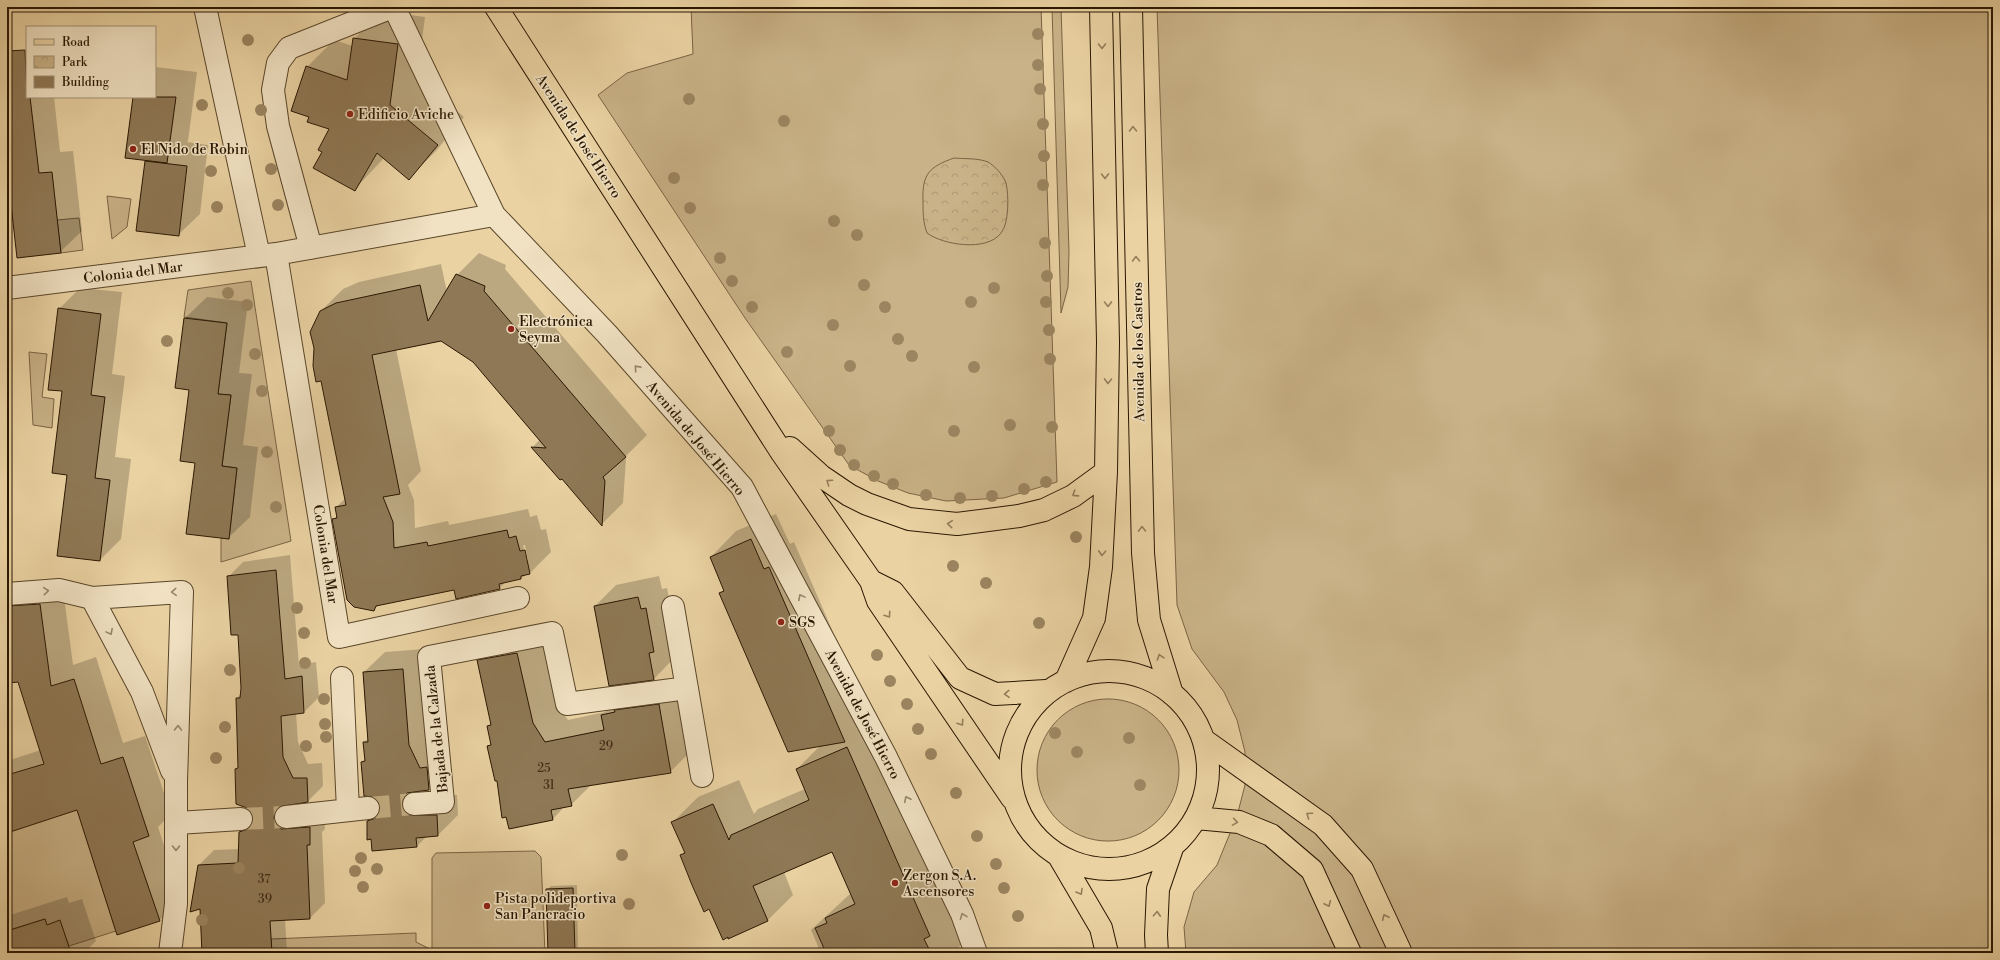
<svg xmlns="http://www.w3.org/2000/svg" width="2000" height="960" font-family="'Libre Bodoni',serif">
<defs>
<pattern id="park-crowns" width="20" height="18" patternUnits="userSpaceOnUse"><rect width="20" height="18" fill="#c9b287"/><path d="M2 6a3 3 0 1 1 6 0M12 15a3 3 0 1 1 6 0" fill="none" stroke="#ad9873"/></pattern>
</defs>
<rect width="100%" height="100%" fill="#ead2a2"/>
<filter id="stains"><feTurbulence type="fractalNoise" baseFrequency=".005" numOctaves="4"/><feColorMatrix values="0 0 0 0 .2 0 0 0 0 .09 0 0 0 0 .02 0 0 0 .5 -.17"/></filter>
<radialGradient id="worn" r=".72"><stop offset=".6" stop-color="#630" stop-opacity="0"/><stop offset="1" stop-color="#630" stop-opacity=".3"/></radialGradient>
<path fill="#c9b287" stroke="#7a6444" d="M691 7H1041L1057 482 1004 498 946 501 908 493 878 481 849 465 745 318 598 95 627 73 693 54Z
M1052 7H1061L1069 252 1068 287 1061 313Z
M1157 7H1993V953H1186L1184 927 1194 892 1217 865 1237 816 1245 785V752L1237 720 1224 692 1192 649 1177 605Z
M107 196 131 199 127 227 112 239Z
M79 218 83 250 61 253 57 220Z
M251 281 291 541 221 562V538L229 539 237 468 222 466 231 395 218 394 227 323 184 317 188 290Z
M29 352 47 354 42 397 54 399 52 428 33 425Z
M1037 770a71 71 0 1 1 142 0a71 71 0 1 1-142 0Z
M81 771 92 856 116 931 69 946 60 921 47 925 45 919 9 930 11 936 7 938V833Z
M535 851 541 857 545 953H432V858L436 853Z
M416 933V942L428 948V953H272L271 939Z"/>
<path fill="url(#park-crowns)" stroke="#7a6444" d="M954 158C965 159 978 158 988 162 995 166 1003 175 1006 183 1009 195 1009 224 1001 233 987 252 943 245 927 233 923 222 923 213 923 201 922 174 929 167 954 158Z"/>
<path fill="#0003" fill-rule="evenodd" d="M381 11 425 17 417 78 464 117 436 151 409 178 384 158 354 190 323 152 331 128 310 116 307 67 334 40 353 46 354 39Z
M156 67 197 72 188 141 187 142 208 145 200 214 178 235 146 161 147 160 134 97H155Z
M27 74V97H54L60 152 73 151 82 231 60 252 9 176H7V77Z
M479 253 506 265 505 269 647 435 625 457 626 459 623 503 602 524 562 477 533 447 540 439 474 361 441 340 396 349 421 471 408 485 414 500 415 528 448 521 449 525 528 509 530 517 537 515 541 530 546 529 551 552 530 573 521 578 507 581 499 588 455 589 379 605 373 610 333 520 338 515 336 507 346 498 321 311 343 289 359 282 441 264 447 292 457 275ZM523 545H525L528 561H526Z
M80 288 122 292 112 374 125 376 115 457 131 459 121 539 100 560 68 474 59 309Z
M207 297 248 302 239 373 252 374 243 445 258 447 250 517 228 538 196 462 190 389 177 387 185 318Z
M776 514 790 544 794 542 869 715 856 729 872 722 963 943 953 953H821L811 930 851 893 832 851 784 872 793 895 768 920 729 938 710 908 681 856 685 851 672 823 698 797 739 780 754 814 758 809 805 789 797 769 821 745 721 593 725 589 711 557 736 531Z
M290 555 299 665 316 662 319 697 304 712 296 713 298 742 308 764 322 763 323 786 308 801 289 804 291 810 324 813 325 829 322 832 325 903 310 918 285 919 287 953H203L199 865 214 850 240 849V832L254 818 236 769 239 765 237 698 241 694 239 634 228 577 243 562Z
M659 576 662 589 667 588 675 630V657L654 679 610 685 595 606 616 585Z
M21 581 30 585 62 582 73 665 96 657 123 743 145 736 171 814 158 827 181 898 159 921 77 809 7 832V761L41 750 18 681 7 669V590L15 582Z
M540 630 555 701 568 720 605 712 625 692 681 682 693 749 670 772 592 784 571 805 565 806 553 819 510 828 488 746 492 743 488 726 491 723 478 661 501 638Z
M424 649 449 769 429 789 424 790 430 795H457L458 815 438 835 427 836 417 846 372 838 368 821 381 808 362 762 366 758 364 742 369 738 364 672 385 652Z
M577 885 578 953H549L547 890 551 886Z
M67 897 69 903 82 899 96 941 84 953H7V916Z"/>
<path fill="#8e7855" stroke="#2a1702" d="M353 38 398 44 390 105 438 145 409 180 377 153 355 191 313 168 322 152 318 150 329 129 307 122 309 117 291 111 306 66 347 80Z
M25 50 27 97H30L39 173 52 172 61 253 17 258 8 177H7V51Z
M133 97H176L167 163 125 158Z
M145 161 187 166 179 236 136 231Z
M456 274 485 286 484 291 626 457 603 477 605 481 602 526 562 479 560 480 531 447 546 448 473 362 441 341 372 355 400 494 383 497 393 522 394 548 427 542 428 546 507 530 509 538 516 536 520 551 525 550 530 574 521 576V579L499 584 500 589 456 599 454 590 376 606 374 611 354 607 347 600 332 519 337 518 335 507 346 505 321 381 316 382 313 366 314 348 310 332 320 311 336 303 420 285 428 321Z
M58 308 101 314 91 395 105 397 95 478 110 480 100 561 57 556 67 475 52 473 62 391 48 390Z
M184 318 227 323 218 394 231 395 222 466 237 468 229 539 186 534 195 463 180 461 189 390 175 388Z
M751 539 764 569 769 567 845 742 788 752 719 593 724 591 710 557Z
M276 570 285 679 302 676 304 713 281 716 283 757 293 778H307L308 802 279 807 275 812 274 818 276 825 281 829 310 827V845H307L310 919 270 921 272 953H202L200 909 190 912 198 865 238 863 239 832 248 829 252 825 253 819 252 812 247 808 236 804 235 769 238 768 236 698H240L241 688 238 635H231L227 576Z
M638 597 641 609 646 608 654 652 649 653 654 680 609 686 594 606Z
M40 604 51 686 74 679 101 764 123 757 149 836 133 842 160 921 117 935 77 810 7 833V775L44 764 18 682 9 683 7 666V606Z
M517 653 533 723 545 742 604 730 601 715 615 712 614 710 659 704 671 773 568 789 572 806 551 810 553 820 509 829 506 817 502 818 497 781H495L487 746 491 745 487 726 491 725 477 660Z
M403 669 409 745 420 768 427 767 429 790 407 793 403 798 402 805 404 811 409 815H437L438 836 416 838 417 847 372 851 371 839 367 840V821L376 818 379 813 380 807 378 801 373 797 364 796 361 762 365 761 363 742H368L363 672Z
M847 747 930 936 924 939 931 953H826L815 928 827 923 825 918 855 904 832 852 753 886 768 921 728 939V937L723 940 709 909 704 912 692 885 680 855 685 853 671 822 713 804 729 840 731 835 809 800 796 769Z
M573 888 575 953H548L546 889Z
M45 919 47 925 60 920 71 953H7V931Z"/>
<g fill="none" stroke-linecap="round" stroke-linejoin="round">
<path stroke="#c4ad82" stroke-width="22" stroke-dasharray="22 11" stroke-linecap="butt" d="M368 808 414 804
M241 819 286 817"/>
<defs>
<path id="minor" d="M205 7 259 256
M394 7 494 215 607 334 742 487 886 757 962 914 976 953
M311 248 278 126 273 90 278 63 289 48 392 7
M276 254 339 637 518 598
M7 288 276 254 494 215
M7 594 59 590 92 598 182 592 176 781V904L170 953
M92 598 142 692 172 771
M673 607 702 776
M342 678 348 810
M414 804 443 802 429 657 552 633 567 704 687 688
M286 817 368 808
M177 823 241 819"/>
<path id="major" d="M496 7 782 453 871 581 878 601 1012 798
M1131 7 1143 553 1149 620 1172 694
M790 448 821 476 849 495 867 504 909 519 957 524 1019 516 1044 510 1073 496 1106 472
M871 581 893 592 960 678 995 694 1046 691
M1010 770a99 99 0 1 1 198 0a99 99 0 1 1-198 0Z
M1066 681 1094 618 1101 567 1106 472 1108 342 1101 7
M1205 741 1323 825 1362 869 1401 953
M1196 818 1239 822 1271 835 1312 870 1350 953
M1060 858 1101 928 1107 953
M1157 953 1156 935 1158 889 1172 848"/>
</defs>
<use href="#minor" stroke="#5a462a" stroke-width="24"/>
<use href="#major" stroke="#2a1702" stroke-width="24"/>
<use href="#minor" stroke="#f1e2c3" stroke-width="22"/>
<use href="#major" stroke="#ead2a2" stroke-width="22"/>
</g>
<g fill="#9b8560">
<circle cx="1038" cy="34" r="6"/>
<circle cx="248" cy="40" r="6"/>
<circle cx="1038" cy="65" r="6"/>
<circle cx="1040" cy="89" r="6"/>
<circle cx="689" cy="99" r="6"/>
<circle cx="202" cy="105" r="6"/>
<circle cx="261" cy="110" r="6"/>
<circle cx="784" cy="121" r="6"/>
<circle cx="1043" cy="124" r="6"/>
<circle cx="1044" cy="156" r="6"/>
<circle cx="271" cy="169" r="6"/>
<circle cx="211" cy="171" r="6"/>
<circle cx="674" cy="178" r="6"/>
<circle cx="1043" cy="185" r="6"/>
<circle cx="278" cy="205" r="6"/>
<circle cx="217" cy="207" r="6"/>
<circle cx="690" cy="208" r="6"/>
<circle cx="834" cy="221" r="6"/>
<circle cx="857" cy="235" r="6"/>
<circle cx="1045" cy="243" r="6"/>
<circle cx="720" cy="258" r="6"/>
<circle cx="1047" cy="276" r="6"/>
<circle cx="732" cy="281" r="6"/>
<circle cx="864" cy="285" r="6"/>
<circle cx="994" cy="288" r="6"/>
<circle cx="228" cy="293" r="6"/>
<circle cx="971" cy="302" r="6"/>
<circle cx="1046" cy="302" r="6"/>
<circle cx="247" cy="305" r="6"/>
<circle cx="752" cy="307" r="6"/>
<circle cx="885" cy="307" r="6"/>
<circle cx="833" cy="325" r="6"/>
<circle cx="1049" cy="330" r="6"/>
<circle cx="898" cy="339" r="6"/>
<circle cx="167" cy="341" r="6"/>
<circle cx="787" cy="352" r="6"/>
<circle cx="255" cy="354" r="6"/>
<circle cx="912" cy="356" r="6"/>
<circle cx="1050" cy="359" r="6"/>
<circle cx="850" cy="366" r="6"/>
<circle cx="974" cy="367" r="6"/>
<circle cx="262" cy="391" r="6"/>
<circle cx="1010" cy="425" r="6"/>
<circle cx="1052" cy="427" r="6"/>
<circle cx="829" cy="431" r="6"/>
<circle cx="954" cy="431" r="6"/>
<circle cx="840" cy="450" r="6"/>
<circle cx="267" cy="452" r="6"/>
<circle cx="854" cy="465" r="6"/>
<circle cx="874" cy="476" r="6"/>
<circle cx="1046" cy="482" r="6"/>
<circle cx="893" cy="484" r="6"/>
<circle cx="1024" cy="489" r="6"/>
<circle cx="926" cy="495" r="6"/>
<circle cx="992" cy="496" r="6"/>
<circle cx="960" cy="498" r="6"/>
<circle cx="276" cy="507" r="6"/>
<circle cx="1076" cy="537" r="6"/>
<circle cx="953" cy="566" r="6"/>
<circle cx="986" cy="583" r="6"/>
<circle cx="297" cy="608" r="6"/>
<circle cx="1039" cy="623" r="6"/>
<circle cx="304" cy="633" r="6"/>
<circle cx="877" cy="655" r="6"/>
<circle cx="305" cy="663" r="6"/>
<circle cx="230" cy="670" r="6"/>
<circle cx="890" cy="681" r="6"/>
<circle cx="324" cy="699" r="6"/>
<circle cx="907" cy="704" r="6"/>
<circle cx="325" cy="724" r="6"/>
<circle cx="225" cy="727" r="6"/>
<circle cx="918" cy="729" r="6"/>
<circle cx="1055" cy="733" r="6"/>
<circle cx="326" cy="737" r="6"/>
<circle cx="1129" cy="738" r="6"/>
<circle cx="306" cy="746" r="6"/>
<circle cx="1077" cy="752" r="6"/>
<circle cx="931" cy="754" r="6"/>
<circle cx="216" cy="758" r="6"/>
<circle cx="1140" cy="785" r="6"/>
<circle cx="956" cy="793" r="6"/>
<circle cx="977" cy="836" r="6"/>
<circle cx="622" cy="855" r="6"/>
<circle cx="361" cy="858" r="6"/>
<circle cx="996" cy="864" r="6"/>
<circle cx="239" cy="868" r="6"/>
<circle cx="377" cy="869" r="6"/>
<circle cx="355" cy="871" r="6"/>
<circle cx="363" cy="887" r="6"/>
<circle cx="1004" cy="888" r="6"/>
<circle cx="629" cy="904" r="6"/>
<circle cx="1018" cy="916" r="6"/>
<circle cx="202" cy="920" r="6"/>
</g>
<defs><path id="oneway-chevron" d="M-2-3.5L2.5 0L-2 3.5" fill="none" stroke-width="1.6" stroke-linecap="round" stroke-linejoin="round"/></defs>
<g stroke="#947e5a">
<use href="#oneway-chevron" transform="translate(1102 46) rotate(89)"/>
<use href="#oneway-chevron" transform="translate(1133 129) rotate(-91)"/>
<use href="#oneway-chevron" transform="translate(1105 176) rotate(89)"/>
<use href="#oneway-chevron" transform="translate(1136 259) rotate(-91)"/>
<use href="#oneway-chevron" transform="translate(1108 304) rotate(89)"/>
<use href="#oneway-chevron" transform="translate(1108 381) rotate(91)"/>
<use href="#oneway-chevron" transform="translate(829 482) rotate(-146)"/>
<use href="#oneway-chevron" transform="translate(1075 494) rotate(147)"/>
<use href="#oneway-chevron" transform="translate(950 524) rotate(-175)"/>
<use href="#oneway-chevron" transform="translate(1142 529) rotate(-91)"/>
<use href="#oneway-chevron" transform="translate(1102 553) rotate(93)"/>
<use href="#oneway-chevron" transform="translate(888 615) rotate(56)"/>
<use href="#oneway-chevron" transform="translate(1160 657) rotate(-108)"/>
<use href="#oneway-chevron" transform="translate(1007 694) rotate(177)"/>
<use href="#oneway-chevron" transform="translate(961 723) rotate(56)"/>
<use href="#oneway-chevron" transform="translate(1309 815) rotate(-145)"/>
<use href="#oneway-chevron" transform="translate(1235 822) rotate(9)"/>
<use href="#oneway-chevron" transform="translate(1080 892) rotate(60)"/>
<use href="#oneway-chevron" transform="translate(1328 904) rotate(65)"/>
<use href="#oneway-chevron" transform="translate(1157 914) rotate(-87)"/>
<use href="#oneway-chevron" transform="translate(1385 917) rotate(-115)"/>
</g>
<g stroke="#97876c">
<use href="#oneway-chevron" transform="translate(637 368) rotate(-132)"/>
<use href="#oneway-chevron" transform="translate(46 591) rotate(-5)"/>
<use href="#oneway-chevron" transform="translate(174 592) rotate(176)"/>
<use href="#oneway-chevron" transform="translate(801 597) rotate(-118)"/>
<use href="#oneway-chevron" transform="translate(110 632) rotate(62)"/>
<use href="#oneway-chevron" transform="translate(178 728) rotate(-89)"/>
<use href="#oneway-chevron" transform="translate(907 799) rotate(-116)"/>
<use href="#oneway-chevron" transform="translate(176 848) rotate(90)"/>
<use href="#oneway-chevron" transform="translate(963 916) rotate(-111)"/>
</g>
<g fill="#8f2418" stroke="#f1e2c3" stroke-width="1.5">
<circle cx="350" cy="114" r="4"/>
<circle cx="133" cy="149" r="4"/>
<circle cx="511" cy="329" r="4"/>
<circle cx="781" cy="622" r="4"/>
<circle cx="895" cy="883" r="4"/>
<circle cx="487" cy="906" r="4"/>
</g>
<g text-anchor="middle" stroke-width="3" stroke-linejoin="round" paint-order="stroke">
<g font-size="12" fill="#432f17">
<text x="606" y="750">29</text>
<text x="544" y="772">25</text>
<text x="549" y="789">31</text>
<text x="264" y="883">37</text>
<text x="265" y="903">39</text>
</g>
<g font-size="14" fill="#2a1702" stroke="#f1e2c3" text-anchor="start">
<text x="358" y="119">Edificio Aviche</text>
<text x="141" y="154">El Nido de Robin</text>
<text x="519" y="326">Electrónica<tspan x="519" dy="16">Seyma</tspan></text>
<text x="789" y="627">SGS</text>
<text x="903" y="880">Zergon S.A.<tspan x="903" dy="16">Ascensores</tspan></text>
<text x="495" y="903">Pista polideportiva<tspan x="495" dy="16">San Pancracio</tspan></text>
</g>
<g font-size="14" fill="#2a1702" stroke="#f1e2c3">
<text transform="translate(579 136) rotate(57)" y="5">Avenida de José Hierro</text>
<text transform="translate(133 272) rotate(-7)" y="5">Colonia del Mar</text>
<text transform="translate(1138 352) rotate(-91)" y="5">Avenida de los Castros</text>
<text transform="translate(696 438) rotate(50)" y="5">Avenida de José Hierro</text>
<text transform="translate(326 554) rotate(81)" y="5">Colonia del Mar</text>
<text transform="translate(863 714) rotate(62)" y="5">Avenida de José Hierro</text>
<text transform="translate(436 729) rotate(-96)" y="5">Bajada de la Calzada</text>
</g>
</g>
<rect width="2000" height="960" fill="none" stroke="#ead2a2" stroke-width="24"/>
<rect x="8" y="8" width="1984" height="944" fill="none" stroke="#2a1702" stroke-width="2"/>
<rect x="12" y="12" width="1976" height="936" fill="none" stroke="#2a1702"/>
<rect x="26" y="26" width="130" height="72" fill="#f1e2c3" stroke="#a19176"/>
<rect x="34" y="39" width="20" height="6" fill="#ead2a2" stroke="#a19176"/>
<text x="62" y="46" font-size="12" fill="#2a1702">Road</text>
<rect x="34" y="56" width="20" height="12" fill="url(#park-crowns)" stroke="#a19176"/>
<text x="62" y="66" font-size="12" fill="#2a1702">Park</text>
<rect x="34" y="76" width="20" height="12" fill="#8e7855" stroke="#a19176"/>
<text x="62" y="86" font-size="12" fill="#2a1702">Building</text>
<rect width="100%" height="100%" filter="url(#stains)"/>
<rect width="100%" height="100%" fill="url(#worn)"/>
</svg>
